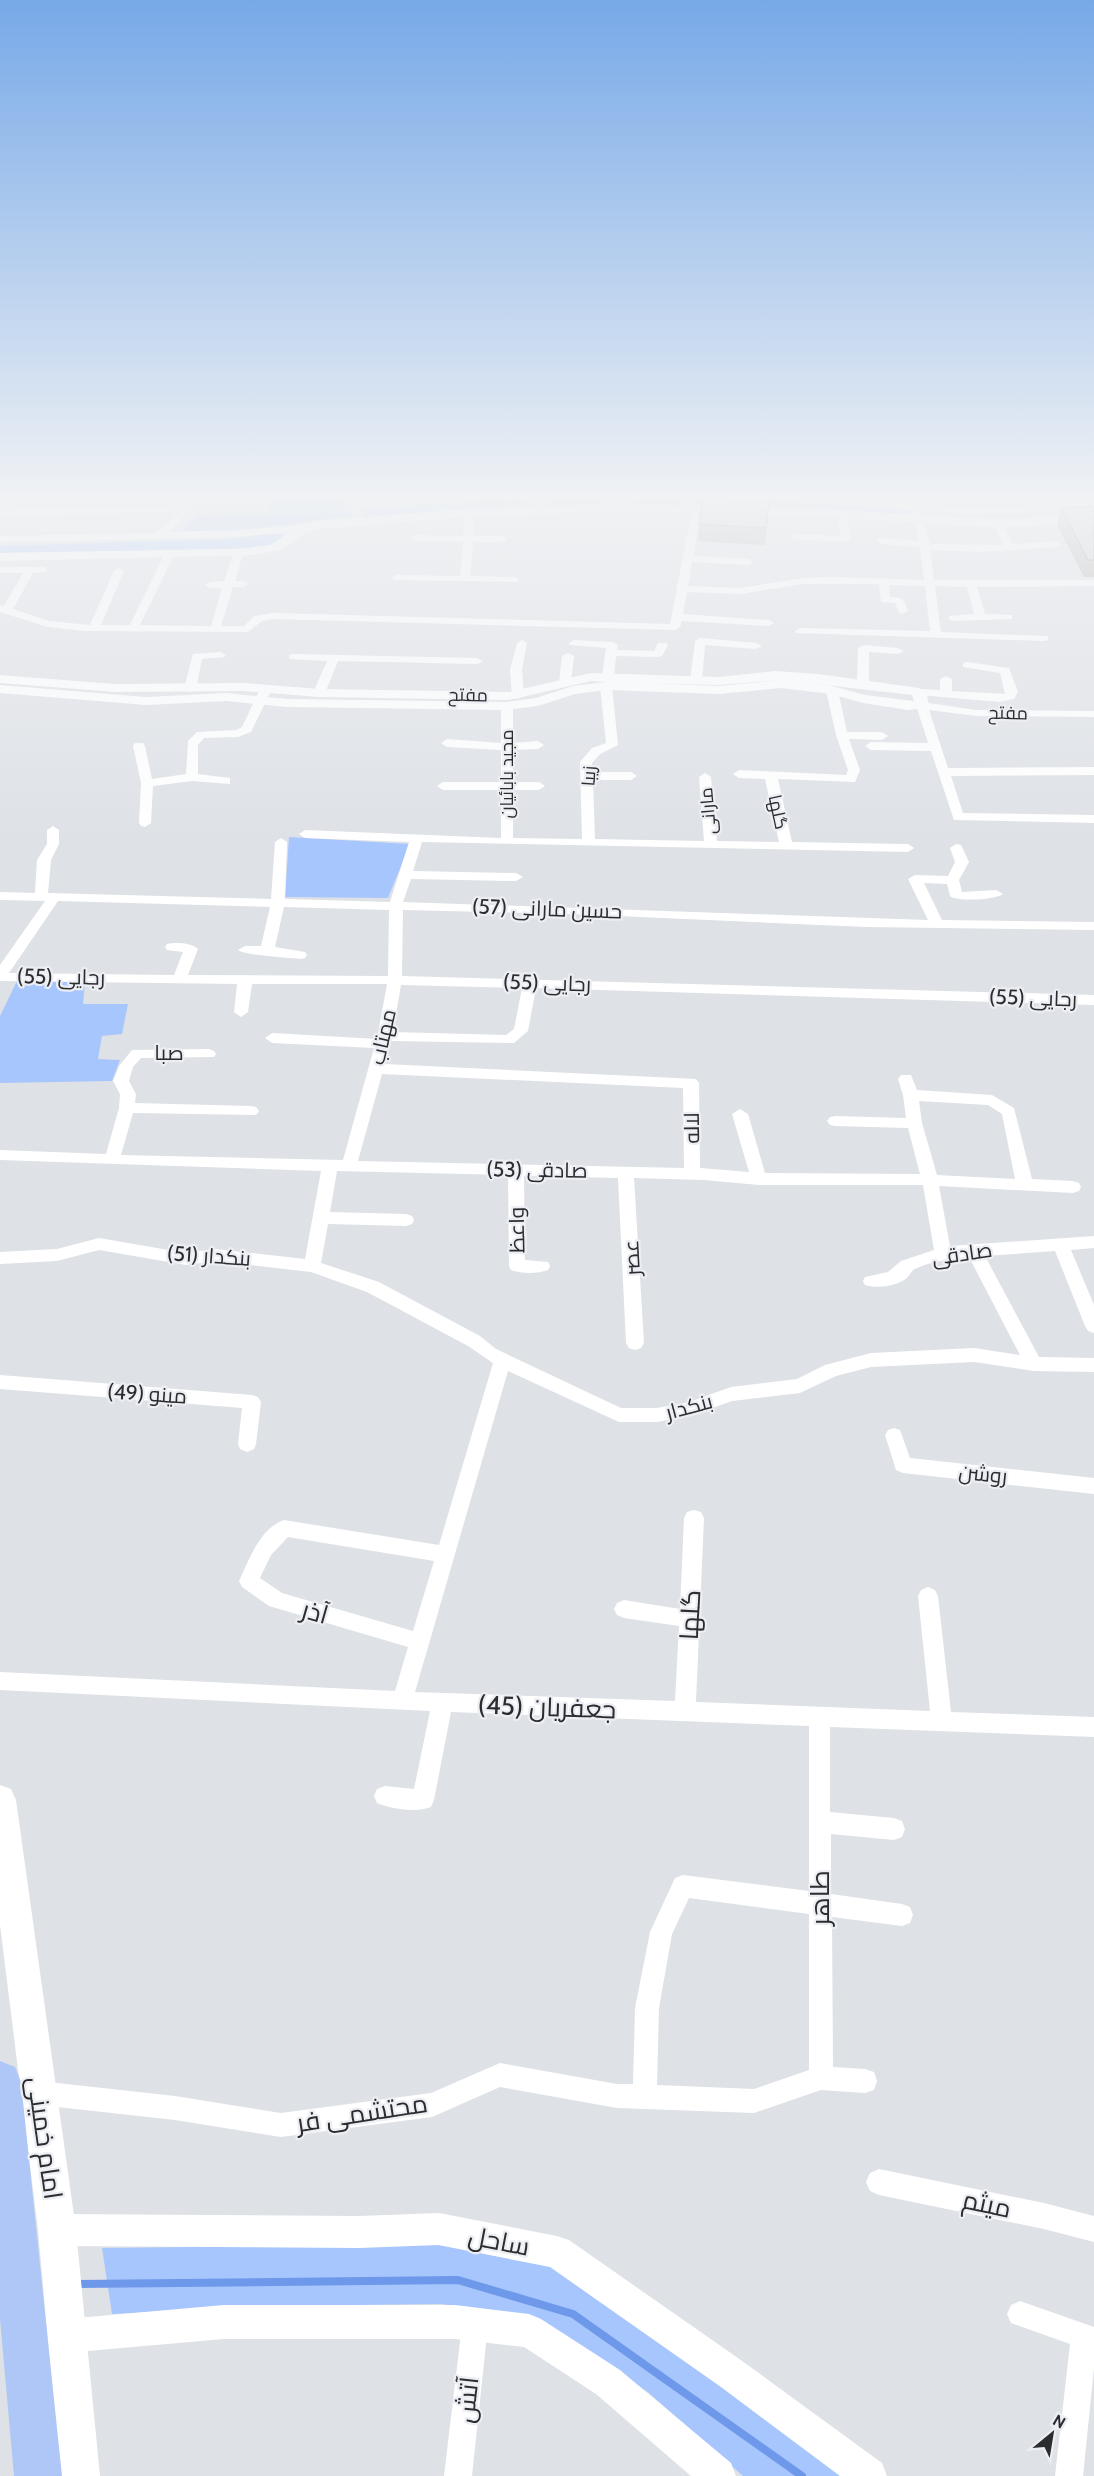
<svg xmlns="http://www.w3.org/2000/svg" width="1094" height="2476" font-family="Cabin,Cairo,sans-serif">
<rect width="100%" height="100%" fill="#dee1e6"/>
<path fill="#a8c6fe" d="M268 495 339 496 349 510 266 512Z
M759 498 912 508 913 516C842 509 769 505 697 508L696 500Z
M681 499 682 505 548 507 546 500Z
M499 500 529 502V507L365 517 363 509Z
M352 512V516L241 530 181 531 197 515Z
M270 534H282C281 544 270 545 262 548L0 553V546L231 539Z
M289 837 410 844 388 898 285 897Z
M17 981 85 982 83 1004H128L122 1034 102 1036 98 1059 120 1060 112 1081 0 1083V1016Z
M433 2244 553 2267 624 2313 844 2476H743L649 2393 550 2329 519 2316 441 2304 269 2306 112 2314 102 2248Z"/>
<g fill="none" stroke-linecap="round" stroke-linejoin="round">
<path stroke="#6e98e9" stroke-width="8" d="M78 2284 458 2280 573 2314 802 2476"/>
<path fill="#fff" fill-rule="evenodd" d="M434 495H479L474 498 358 507 353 504 358 501Z
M556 495H789L909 504 914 500 919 505C981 509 1033 508 1094 500V506C1032 514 983 515 921 511L930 544 1003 545 993 523 998 520 1003 523 1013 544 1057 541 1062 544 1057 547 981 552 930 550 934 580H1094V586L977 587 985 614 1012 615V619L953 621 949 620V616L974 614 967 587 935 586 941 632 1048 636V640L1044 641 796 633 795 631 800 628 930 631 925 586 889 585 890 597C903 597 904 599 908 611L903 614 899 613 895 603 881 602 879 584H803L740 594 687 592 683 614 769 620 774 623 769 626 682 621 680 627 675 630 272 619 262 621 248 632 84 631 48 627 0 612V605L4 606 23 573H0V567H43L47 568V572L33 573 13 609 49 621 90 625 114 571 119 568 124 571 101 625H130L164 555 169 552 174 555 140 625 211 626 222 588H210L205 585 210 582 224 581 233 553 238 550 243 553 235 581H243L248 584 243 587H233L221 626H244L254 616 272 613 670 624 690 519 685 499 561 498ZM695 499 774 500 911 510 919 541 881 538 876 541 881 544 920 547 924 580 833 577 803 578 740 588 688 586 692 562 748 565 753 562 748 559 693 556 700 519Z
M187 506 192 509 169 532 233 531 302 525 307 528 302 531 233 537 0 542V536L153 533 166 526 179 512 0 516V510Z
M470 511 475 514 473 536H503L508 539 503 542H473L470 576 514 577 518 578V582L393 580 392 578 397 575 460 576 463 542 416 541 411 538 416 535 463 536 465 514Z
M842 511 847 514 851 541 796 540 791 537 796 534 841 536 837 514Z
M700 638 756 643 762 646 756 649 705 645 702 681 696 684 690 681 695 641Z
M522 640 527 643 522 670 524 696 518 699 512 696 510 670 517 643Z
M574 640 612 642 618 645 617 650 654 651 658 643H666L668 645 662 656 658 657 616 656 614 677 608 680 602 677 606 648 570 645 569 643Z
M864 645 898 648 904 651 898 654 869 652V684L863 687 857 684 858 648Z
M220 652 226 655 224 657 202 659 196 689 190 692 186 691 184 689 193 654Z
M568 653 574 656 571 682 565 685 559 682 562 656Z
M293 654 477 658 483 661 477 664 338 661 325 693 319 696 313 693 327 661 289 659V655Z
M967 662 1009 668 1018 692 1014 699 1000 702 919 695 913 692 919 689 940 690V679L946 676 952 679V691L1005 694 1000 673 963 667V663Z
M606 683 612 686 618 745 600 754 592 763V772H631L637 776 631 780H593L595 839 704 841 699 777 705 773 711 777 717 841 779 842 765 779 739 778 733 774 739 770 846 775 848 770 836 735 826 690 832 687 838 690 847 732H882L888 736 882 740 849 739 860 770 855 782 778 779 792 842 908 844 914 848 908 852 422 842 413 871 516 873 523 877 516 881 411 879 403 902 928 920 908 879 915 875 948 876 955 862 950 848 956 844 961 845 969 862 959 880 962 892 996 890 1003 894C996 900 957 902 950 896L947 884 924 883 942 920 1094 922V930L866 927 573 914 403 910 402 976 1094 995V1005L536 988 528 1031 514 1043 391 1041 385 1064 696 1079 699 1083 700 1168 749 1172 732 1114 740 1109 748 1114 765 1173 920 1174 908 1128 835 1126 830 1125 827 1121 830 1117 835 1116 906 1118 903 1095 898 1079 901 1075H911L917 1090 992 1095 1014 1108 1032 1179 1073 1181 1079 1183 1081 1187 1079 1191 1073 1193 939 1186 950 1246 1094 1236V1248L1071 1250 1094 1305V1333L1088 1331 1085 1326 1055 1251 985 1256 1039 1357 1094 1358V1372L1034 1371 974 1362 871 1367 836 1376 800 1393 732 1401 690 1416 657 1422H619L508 1371 415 1692 675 1701 679 1626 624 1618 617 1615 614 1609 617 1603 624 1600 680 1609 684 1518 687 1512 694 1510 701 1512 704 1518 696 1702 930 1711 918 1596 921 1590 928 1587 935 1590 938 1596 951 1712 1094 1717V1737L830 1727V1812L894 1818 902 1821 905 1829 902 1837 894 1840 831 1834V1894L902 1904 910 1907 913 1915 910 1923 902 1926 832 1917 833 2067 865 2069 874 2072 877 2081 874 2090 865 2093 821 2090 754 2113 617 2108 500 2087 432 2117 281 2137 175 2120 39 2105 30 2102 27 2093 30 2084 39 2081 175 2096 281 2113 431 2093 500 2063 617 2084H633L635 2008 650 1932 675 1878 683 1875 809 1891V1726L451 1712 434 1800 431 1807C416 1813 392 1809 377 1803L374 1796 377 1789 385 1786 414 1789 430 1711 0 1690V1672L395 1691 408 1647 269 1606 242 1587 239 1581C249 1560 260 1528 284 1520L439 1545 493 1363 468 1346 367 1292 311 1272 215 1261 186 1265 99 1250 57 1261 0 1264V1252L57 1249 99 1238 186 1253 215 1249 305 1259 321 1171 0 1160V1150L106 1154 119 1108 120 1094 113 1081 119 1066 132 1050 209 1049 214 1051 216 1054 214 1057 141 1058 133 1067 129 1081 136 1094 135 1103 251 1106 256 1107 259 1111 256 1115 133 1113 121 1155 343 1160 374 1048 272 1043 265 1038 272 1033 377 1039 387 984H252L248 1012 241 1017 234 1012 237 984 0 981V965L45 901 0 900V892L35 893 37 860 47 844V830L53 826 59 830V844L51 860 48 893 271 899 275 842 281 838 287 842 285 899 390 902 409 842 305 838 299 834 305 830 501 838V790H443L437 786 443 782H501V750L447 747 441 743 447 739 501 743V706L507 703 513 706V743L538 741 544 745 538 749 513 750V782H539L545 786 539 790H513V838L582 839 580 762 592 748 606 743 600 686ZM58 901 270 907 261 946H245L238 950C243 955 289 958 300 959L305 958 307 955 305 952 275 947 284 907 389 910 388 976 188 975 198 949C192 943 176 942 167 944L165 947 167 950 183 952 174 975 9 973ZM401 985 522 988 514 1029 506 1035 393 1032ZM382 1074 683 1088 684 1168 358 1161ZM919 1101 988 1105 1002 1114 1015 1179 937 1175 922 1123ZM337 1171 508 1175 509 1266 511 1270C522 1274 537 1274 548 1270L550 1266 548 1262 525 1260 524 1176 618 1178 626 1343 629 1348 635 1350 641 1348 644 1343 634 1178 704 1180 759 1185H923L934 1250 901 1261 888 1272 865 1277 863 1281 865 1285C877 1289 897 1286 907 1278 911 1274 911 1270 917 1268 934 1261 950 1259 969 1257L1020 1355 974 1348 871 1353 825 1365 797 1379 731 1387 689 1402 657 1408H621L496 1349 480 1336 379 1282 321 1263 328 1224 406 1226 412 1224 414 1220 412 1216 406 1214 330 1212ZM288 1537 434 1561 413 1631 282 1593 260 1578 271 1555ZM689 1898 809 1914V2070L754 2089 657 2085 659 2008 672 1934Z
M266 686 272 689 251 732 238 737 204 738 198 745V774L230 778V784L192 781 153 786 151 823 145 827 141 826 139 823 141 783 133 746 135 743H143L145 746 152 779 186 774 188 741 197 732 236 730 242 727 260 689Z
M922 702 976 710 1094 711V717L976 716 929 710 948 768 1094 767V775L951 776 963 813 1094 815V823L954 820 931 751 871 750 865 746 871 742 928 743 916 705Z
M0 1375 252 1395 258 1397 261 1402 256 1444 254 1449 247 1452 240 1449 238 1444 242 1408 0 1389Z
M894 1428 900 1430 910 1458 1094 1478V1494L903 1473 896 1470 885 1435 888 1430Z
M879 2169 1044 2203 1094 2216V2242L1044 2229 879 2195 870 2191 866 2182 870 2173Z
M1020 2301 1094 2327V2368L1083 2476H1055L1070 2344 1011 2323 1007 2314 1011 2305Z
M475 2312 484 2316 488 2325 472 2476H444L462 2325 466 2316Z"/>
<path fill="#fff" fill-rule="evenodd" d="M614 503 842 510 985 519H1024L1094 510V518L1024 527H985L842 518 614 511 451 518 317 529 305 533 280 550 254 555 0 561V553L238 549 270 545 300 526 317 521 451 510Z
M775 671 818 674 919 688 926 692 929 705 927 708 908 710 863 703 831 694 781 688 719 694 606 690 575 694 538 706 507 710 287 707 226 701 146 705 0 693V685L146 697 226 693 287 699 507 702 536 698 573 686 605 682 591 681 509 700 319 697 244 691 115 692 0 683V675L115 684 244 683 319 689 509 692 591 673 719 677ZM781 680 719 686 641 683 719 685ZM783 680 912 695 914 701 865 695 832 686Z
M439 2213 557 2236 569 2240 745 2363 882 2463 887 2476H840L721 2387 550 2267 439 2245 359 2248 57 2246 45 2242 41 2230 45 2218 57 2214 359 2216Z
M224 2305H455L529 2314 541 2319 620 2370 731 2463 736 2476H691L596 2394 524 2347 455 2339H224L65 2353 53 2348 48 2336 53 2324 65 2319Z"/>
<path fill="#fff" fill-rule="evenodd" d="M0 1785 11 1789 16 1800 76 2230 100 2476H60L38 2230 0 1925Z"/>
<path fill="#aec7f6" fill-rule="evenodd" d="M0 2061 15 2067 21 2082 62 2476H14L0 2319Z"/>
</g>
<path fill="#b4afac" d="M769 503 765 545 698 541 699 524Z
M1061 508 1094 509V577H1084L1057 525Z"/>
<path fill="#d1cbc8" stroke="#928e8c" stroke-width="1.5" d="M703 499 769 503 766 528 699 524Z
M1092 506 1094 509V560H1088L1061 508Z"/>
<linearGradient id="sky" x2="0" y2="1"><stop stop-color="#77a9e8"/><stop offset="0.59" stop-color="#f0f2f4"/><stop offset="1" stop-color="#f0f2f4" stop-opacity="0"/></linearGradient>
<rect width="1094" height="842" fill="url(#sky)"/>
<g text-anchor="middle" stroke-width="4.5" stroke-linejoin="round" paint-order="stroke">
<g font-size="18" fill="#2b2c2e" stroke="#eceef4">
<text transform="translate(468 695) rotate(1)" y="6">مفتح</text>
<text transform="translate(1008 713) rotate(1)" y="6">مفتح</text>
<text transform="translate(507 774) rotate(-90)" y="6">مجید بابائیان</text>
<text transform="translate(589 776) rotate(-86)" y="6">زیبا</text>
<text transform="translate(708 811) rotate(-95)" y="6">مارانی</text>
<text transform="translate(778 812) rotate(78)" y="6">گلها</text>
</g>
<g font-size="21" fill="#2b2c2e" stroke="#eceef4">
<text transform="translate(547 909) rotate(2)" y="7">حسین مارانی (57)</text>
<text transform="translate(61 977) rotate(1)" y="7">رجایی (55)</text>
<text transform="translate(547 983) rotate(2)" y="7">رجایی (55)</text>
<text transform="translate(1033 998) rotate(2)" y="7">رجایی (55)</text>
<text transform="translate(383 1037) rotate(-77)" y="7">مهتاب</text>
<text x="169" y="1060">صبا</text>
<text transform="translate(692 1128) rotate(-91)" y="7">لاله</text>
<text transform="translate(537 1170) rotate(1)" y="7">صادقی (53)</text>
<text transform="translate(517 1230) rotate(-91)" y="7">واعظ</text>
<text transform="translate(962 1254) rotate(-8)" y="7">صادقی</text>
<text transform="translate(209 1256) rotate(4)" y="7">بنکدار (51)</text>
<text transform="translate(632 1258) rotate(-93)" y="7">عصر</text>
<text transform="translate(147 1394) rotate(4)" y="7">مینو (49)</text>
<text transform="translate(689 1407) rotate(-15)" y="7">بنکدار</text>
<text transform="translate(983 1474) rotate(6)" y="7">روشن</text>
</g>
<g font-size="26" fill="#2b2c2e" stroke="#eceef4">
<text transform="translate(315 1612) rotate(16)" y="9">آذر</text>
<text transform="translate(690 1615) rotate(-87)" y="9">گلها</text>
<text transform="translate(547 1707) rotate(2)" y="9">جعفریان (45)</text>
<text transform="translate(820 1898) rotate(-90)" y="9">طاهر</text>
<text transform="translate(362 2113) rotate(-9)" y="9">محتشمی فر</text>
<text transform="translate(45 2138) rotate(82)" y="9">امام خمینی</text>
<text transform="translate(987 2204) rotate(12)" y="9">میثم</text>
<text transform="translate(499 2241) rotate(11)" y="9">ساحل</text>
<text transform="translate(467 2400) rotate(-84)" y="9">آتش</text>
</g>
</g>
<g transform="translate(1052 2434) rotate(30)" stroke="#eceef4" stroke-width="4.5" paint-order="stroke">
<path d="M0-4.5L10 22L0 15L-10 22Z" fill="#2b2c2e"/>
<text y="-9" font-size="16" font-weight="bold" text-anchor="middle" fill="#2b2c2e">N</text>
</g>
</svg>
